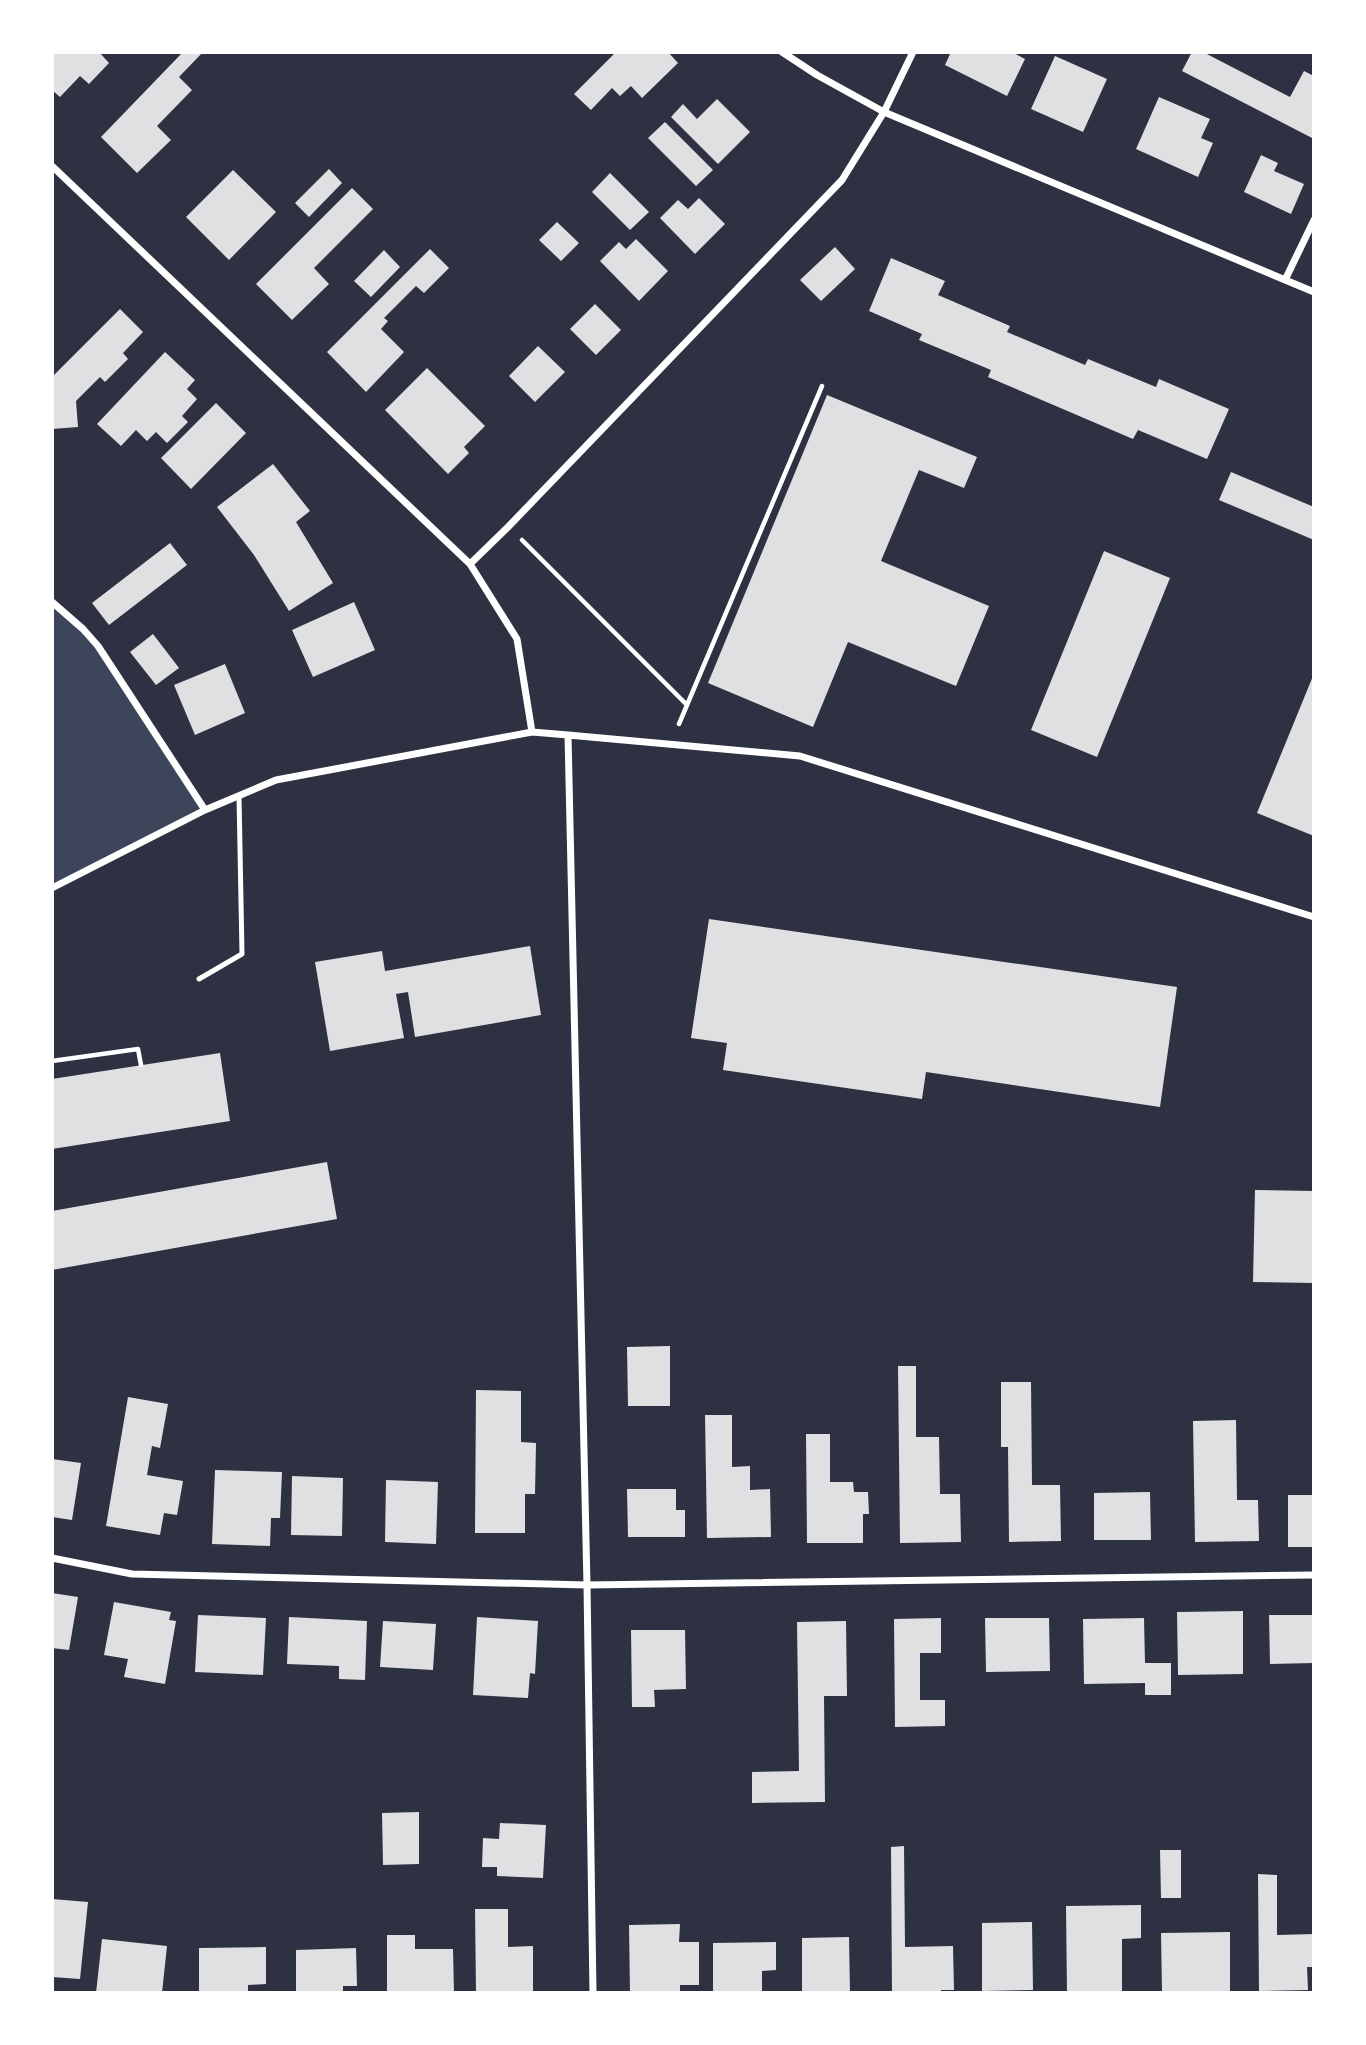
<svg xmlns="http://www.w3.org/2000/svg" width="1366" height="2045" font-family="'Fira Sans',sans-serif">
<rect width="100%" height="100%" fill="#2d3142"/>
<path fill="#3c4559" d="M53 602 83 629 205 810 53 888Z"/>
<path fill="#e0e0e3" d="M52 52H99L109 63 89 84 80 76 60 97 52 90Z
M183 52H203L179 77 192 90 157 126 171 140 137 173 101 137Z
M616 52H668L678 63 642 98 631 86 620 96 612 88 591 110 574 94Z
M951 52H1012L1025 59 1007 96 945 65Z
M1192 52H1203L1290 97 1304 71 1314 76V139L1182 71Z
M1055 56 1107 79 1083 132 1031 109Z
M1159 97 1210 119 1201 138 1213 143 1198 177 1136 149Z
M717 99 750 132 718 164 671 117 683 104 697 119Z
M665 122 713 170 696 186 648 138Z
M1261 155 1278 163 1274 171 1304 184 1291 214 1244 192Z
M329 169 342 183 309 217 295 203Z
M233 170 276 212 229 260 186 217Z
M610 173 649 212 630 230 592 192Z
M352 188 373 209 314 268 329 284 292 320 256 284Z
M699 198 725 224 695 254 660 218 678 200 688 209Z
M557 222 579 243 561 261 539 240Z
M636 239 668 271 639 301 600 261 619 242 626 249Z
M835 247 855 269 821 301 800 280Z
M430 249 449 268 424 293 416 286 384 318 388 321 381 329 404 352 366 392 327 352Z
M384 250 400 267 371 297 354 281Z
M891 258 945 281 938 295 1010 326 1007 332 1085 365 1088 359 1156 387 1159 379 1229 409 1207 459 1138 430 1133 439 988 377 991 370 919 340 922 334 869 311Z
M595 304 621 330 596 355 570 329Z
M120 309 143 332 123 353 128 359 105 382 100 377 76 401 78 427 52 429V377Z
M538 346 565 372 535 402 509 376Z
M165 352 195 380 187 389 197 399 182 416 188 422 167 443 156 432 147 441 136 430 121 446 97 424Z
M427 368 485 426 464 447 469 453 448 474 385 410Z
M827 395 977 457 964 488 919 470 881 561 989 606 956 686 848 642 813 727 708 683Z
M216 403 246 433 191 489 161 458Z
M273 464 310 511 296 522 333 583 289 611 254 555 217 507Z
M1231 472 1314 507V540L1219 500Z
M170 543 187 565 109 625 92 603Z
M1104 551 1170 578 1097 757 1031 730Z
M354 602 375 650 313 677 292 630Z
M153 634 179 668 156 685 130 652Z
M225 664 245 713 195 735 174 685Z
M1313 676H1314V836L1257 813Z
M709 919 1177 987 1160 1107 926 1072 922 1099 723 1070 727 1043 691 1038Z
M530 946 541 1015 415 1037 408 992 396 994 404 1038 330 1051 315 962 382 951 385 971Z
M220 1053 230 1121 52 1149V1079Z
M327 1162 337 1219 52 1270V1211Z
M1255 1190 1314 1191V1283L1253 1282Z
M670 1346V1406H628L627 1347Z
M898 1366H916V1437H939L940 1494H960L961 1542 900 1543Z
M1001 1382H1031L1032 1485H1060L1061 1541 1009 1542 1008 1447H1001Z
M476 1390 521 1391V1442L536 1443 535 1494H525V1533H475Z
M128 1397 168 1404 160 1448 152 1446 147 1475 183 1481 177 1515 164 1513 160 1535 106 1526Z
M705 1415H732V1467L750 1466V1490L770 1489 771 1537 707 1538Z
M1236 1420 1237 1500H1258L1259 1541 1195 1542 1193 1421Z
M806 1434H830V1482H853L854 1492H868L869 1514H863V1543H807Z
M52 1459 81 1463 72 1520 52 1517Z
M215 1470 282 1472 280 1518H271L270 1546 212 1544Z
M292 1476 343 1478 342 1536 291 1535Z
M386 1480 438 1482 436 1544 385 1542Z
M627 1489H676V1510H685V1537H628Z
M1150 1492 1151 1540H1094V1493Z
M1288 1495H1314V1547H1288Z
M52 1593 78 1597 69 1650 52 1648Z
M114 1602 171 1612 169 1620 176 1621 165 1684 124 1677 128 1659 104 1655Z
M1243 1611V1674L1178 1675 1177 1612Z
M198 1615 266 1618 263 1675 195 1672Z
M1269 1615H1314V1663L1270 1664Z
M289 1617 367 1621 365 1680 339 1679V1666L287 1664Z
M477 1617 538 1621 535 1674 530 1673 528 1698 473 1695Z
M941 1618V1653H920V1700H945V1726L895 1727 894 1619Z
M985 1618H1049L1050 1671 986 1672Z
M1144 1618 1145 1663H1171V1695H1145V1683L1084 1684 1083 1619Z
M383 1621 436 1624 433 1670 380 1667Z
M846 1621 847 1696H824L825 1802 752 1803V1772L799 1771 797 1622Z
M631 1630H685L686 1689 654 1690 655 1707H632Z
M419 1812V1864L383 1865 382 1813Z
M500 1823 546 1825 543 1878 497 1876V1867H482L483 1838 499 1839Z
M904 1846 905 1947 953 1946 954 1990H941V1993H892L891 1847Z
M1160 1850H1181V1898H1161Z
M1258 1874 1277 1875V1935L1314 1934V1967H1307L1308 1990 1259 1991Z
M52 1899 88 1902 80 1979 52 1977Z
M1141 1905V1938L1122 1939V1993H1067L1066 1906Z
M475 1909H508V1947L533 1946V1993H476Z
M1032 1922 1033 1990 982 1991V1923Z
M680 1924 679 1942H699V1985H680V1993H630L629 1925Z
M1230 1932V1992L1162 1993 1161 1933Z
M387 1935H415V1949H453L454 1993H387Z
M849 1937 850 1993H802V1938Z
M102 1939 167 1946 162 1993H96Z
M776 1942V1970L762 1971V1993H713V1943Z
M266 1947V1984L248 1985V1993H199V1948Z
M356 1948 357 1986H343V1993H296V1950Z"/>
<g fill="none" stroke-linecap="round" stroke-linejoin="round">
<path stroke="#fff" stroke-width="4.5" d="M522 540 687 705
M679 724 822 386
M52 1061 138 1049 141 1065"/>
<path stroke="#fff" stroke-width="5" d="M199 979 242 954 239 796"/>
<path stroke="#fff" stroke-width="7" d="M782 52 817 75 884 112 1314 292
M52 166 470 564
M1285 280 1314 220
M52 602 83 629 98 646 205 810
M532 732 517 639 470 564 508 527 842 180 884 112 913 52
M568 735 800 756 1314 917
M52 888 205 810 276 780 532 732 568 735 587 1585 593 1993
M52 1558 132 1574 587 1585 1314 1575"/>
</g>
<rect width="1366" height="2045" fill="none" stroke="#ffffff" stroke-width="108"/>
</svg>
